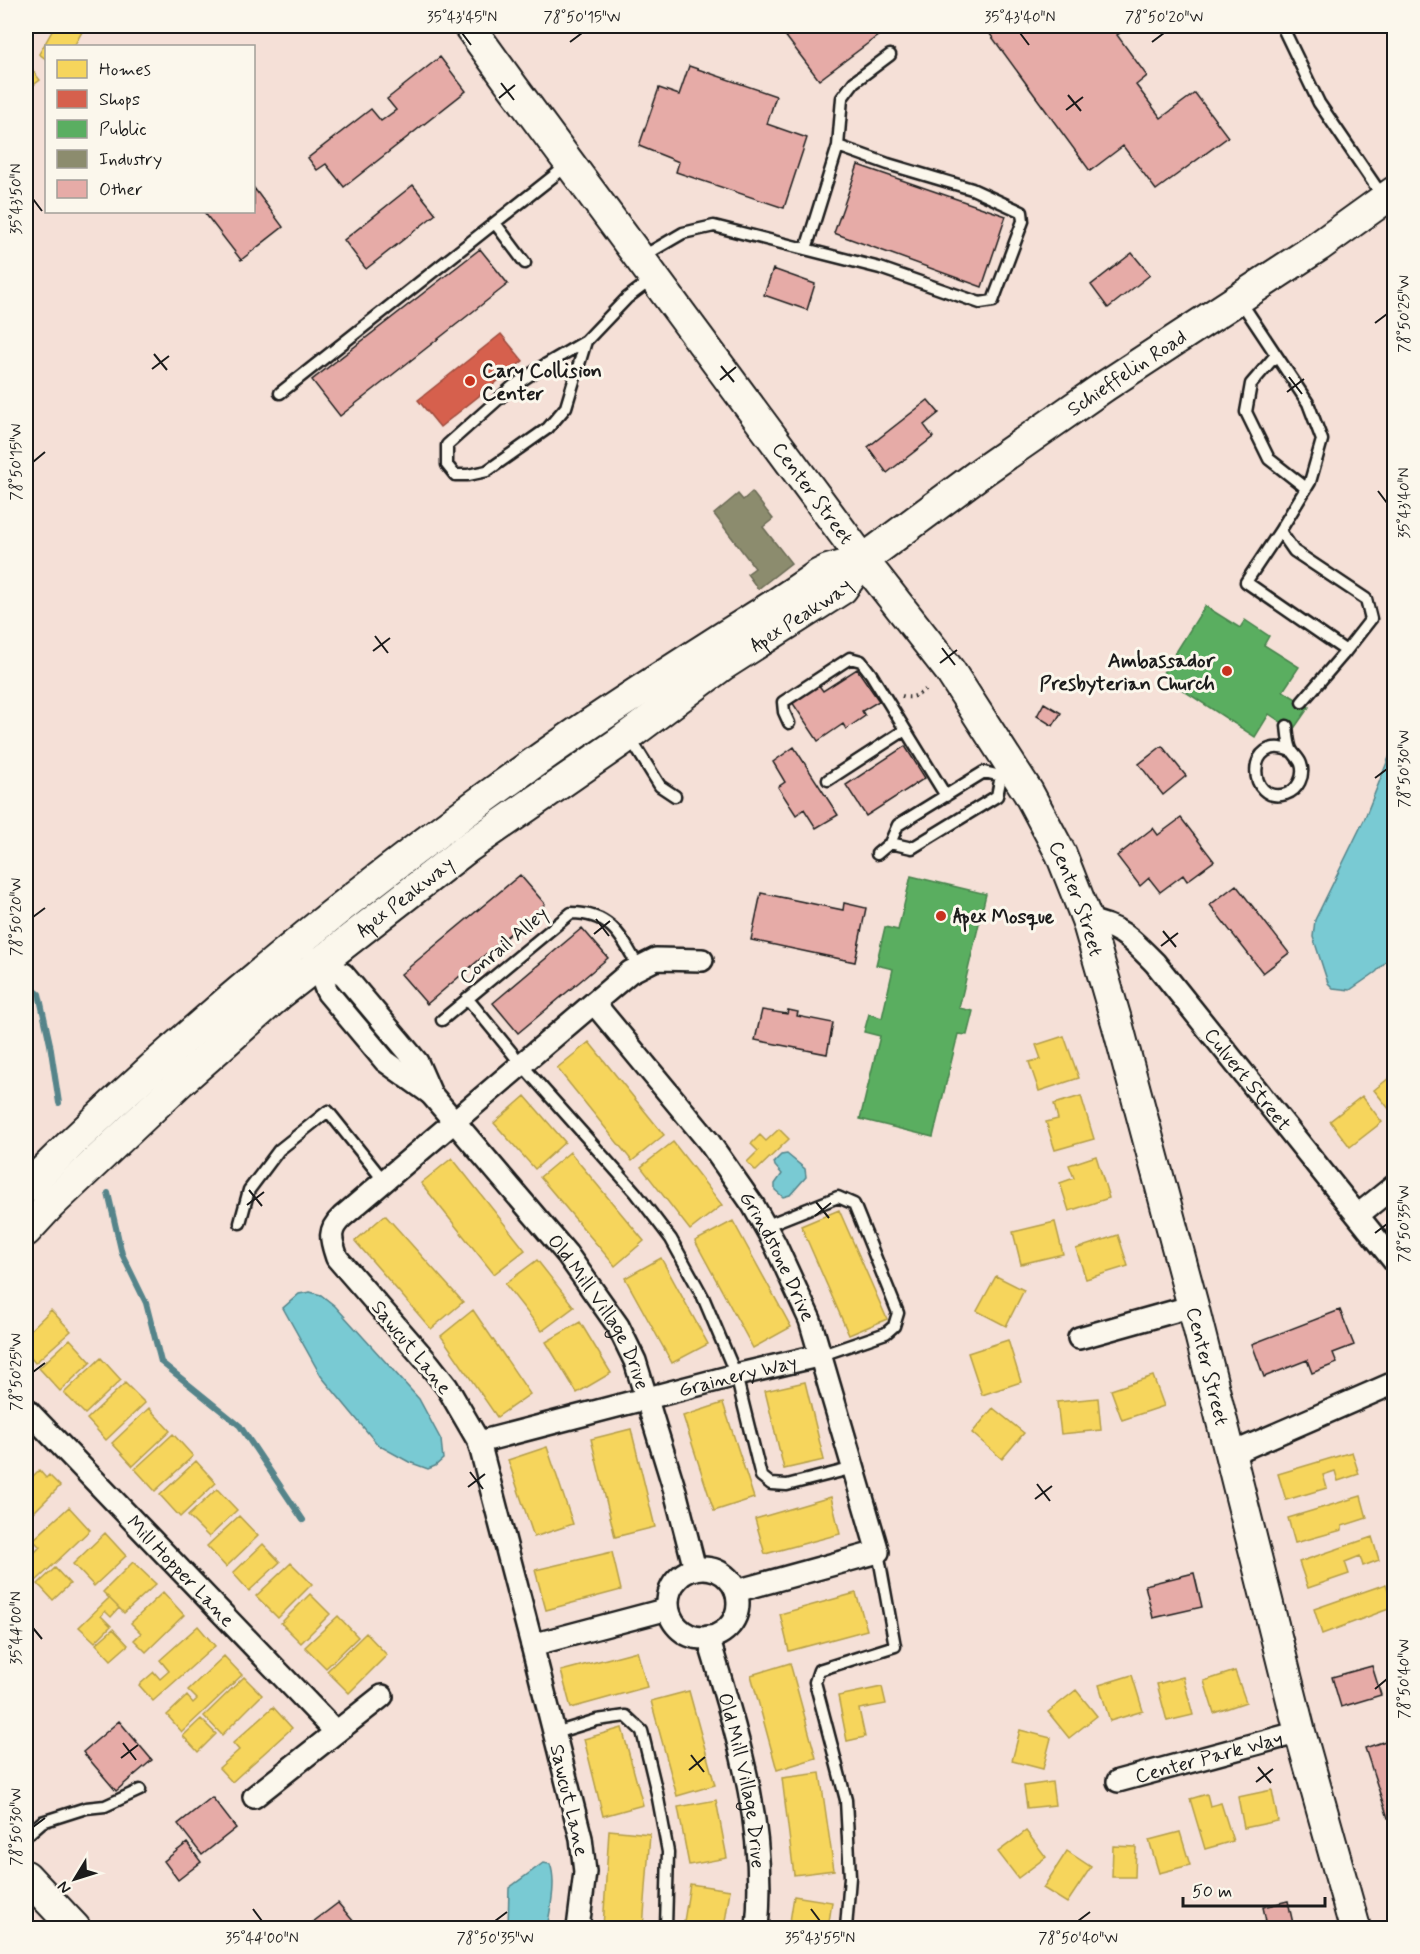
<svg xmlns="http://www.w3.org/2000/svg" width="1420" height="1954" font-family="Mynerve,sans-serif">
<rect width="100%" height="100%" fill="#f5e0d7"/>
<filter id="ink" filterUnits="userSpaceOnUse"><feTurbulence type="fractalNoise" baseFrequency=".0167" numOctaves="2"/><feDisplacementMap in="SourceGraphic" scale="12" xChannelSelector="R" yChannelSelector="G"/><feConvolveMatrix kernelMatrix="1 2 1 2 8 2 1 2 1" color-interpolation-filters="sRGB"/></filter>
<g filter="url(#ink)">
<path fill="#79cad3" stroke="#54848a" stroke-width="1.5" d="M1394 745V953L1376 972 1350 990 1333 988 1328 983 1313 937 1315 920 1364 820Z
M787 1154 805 1169 806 1177 790 1195 783 1197 775 1190V1184L782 1174 775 1166 774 1162 781 1155Z
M310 1292 321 1295 335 1306 419 1399 441 1440 443 1459 435 1466 428 1469 409 1462 378 1445 321 1376 283 1308 299 1294Z
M543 1863 550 1864C557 1881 550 1911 547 1928H508L509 1888Z"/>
<path fill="#f6d55c" stroke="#b59e49" stroke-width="1.5" d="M55 26H75L83 30 74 46H46V59L39 54Z
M26 62 40 80 27 90 33 98 26 104Z
M1064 1036 1079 1078 1039 1091 1029 1062 1041 1059 1036 1045Z
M589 1042 664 1135 632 1161 557 1068Z
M1394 1074V1115L1374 1090Z
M525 1096 565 1142 535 1169 494 1123Z
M1081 1096 1094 1139 1055 1150 1046 1122 1058 1119 1054 1104Z
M1362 1096 1382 1122 1350 1147 1330 1121Z
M779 1129 789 1139 756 1171 747 1162 758 1151 751 1144 760 1135 766 1141Z
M673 1142 722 1205 690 1230 641 1167Z
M570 1152 644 1241 615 1266 540 1177Z
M1096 1156 1109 1198 1069 1211 1060 1183 1074 1178 1069 1165Z
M452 1158 525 1250 494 1274 421 1183Z
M839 1210 887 1319 849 1335 801 1226Z
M385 1215 463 1302 431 1329 355 1241Z
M733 1221 791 1327 753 1348 695 1241Z
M1055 1222 1063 1254 1021 1264 1013 1232Z
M1118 1235 1128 1266 1086 1279 1076 1249Z
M661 1258 708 1344 672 1363 625 1278Z
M537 1260 574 1307 542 1331 505 1284Z
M996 1276 1024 1290 1006 1326 977 1311Z
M51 1310 71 1331 35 1363 26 1352V1334Z
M473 1310 530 1394 497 1417 441 1336Z
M580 1322 611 1373 577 1393 546 1342Z
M70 1339 91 1362 60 1391 39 1368Z
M1008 1340 1021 1382 982 1395 968 1353Z
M101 1358 121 1380 85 1414 64 1393Z
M1153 1376 1164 1406 1122 1420 1111 1390Z
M805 1382 824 1460 784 1469 765 1391Z
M125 1383 145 1403 106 1440 87 1419Z
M1098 1398 1101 1430 1061 1434 1057 1402Z
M723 1403 754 1498 714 1511 683 1416Z
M149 1408 170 1431 133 1466 112 1443Z
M993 1408 1024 1433 1002 1459 972 1433Z
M631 1429 655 1527 615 1537 591 1439Z
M173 1434 193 1456 155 1491 135 1469Z
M547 1447 573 1524 534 1537 508 1460Z
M1352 1452 1359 1474 1338 1481 1335 1471 1323 1475 1327 1488 1286 1500 1278 1474Z
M196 1461 216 1483 180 1517 160 1495Z
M39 1470 46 1478 49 1475 60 1486 26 1520V1483Z
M217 1489 237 1510 209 1537 188 1516Z
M1361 1496 1367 1518 1342 1526V1530L1295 1543 1288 1518Z
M831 1497 840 1534 765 1554 755 1519Z
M69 1507 90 1530 35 1582 26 1571V1561L40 1547 33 1540Z
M239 1516 258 1536 226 1567 207 1546Z
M105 1533 126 1556 94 1586 73 1564Z
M1372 1537 1379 1560 1363 1566 1360 1556 1345 1562 1349 1574 1308 1588 1299 1562Z
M263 1544 280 1562 249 1591 233 1573Z
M612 1552 621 1590 546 1610 535 1570Z
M133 1562 156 1584 124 1613 103 1592Z
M291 1563 312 1584 278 1618 256 1596Z
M55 1568 70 1584 53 1600 38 1584Z
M1386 1584 1394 1607 1322 1634 1314 1609Z
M163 1592 184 1615 146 1652 134 1640 141 1633 131 1623Z
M856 1593 867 1630 789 1651 780 1614Z
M310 1594 330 1614 301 1643 281 1623Z
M109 1598 119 1608 111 1617 105 1611 101 1616 111 1626 95 1642 79 1627Z
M338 1616 358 1637 326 1668 305 1647Z
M198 1626 215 1646 153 1701 139 1685 154 1672 160 1679 169 1671 160 1660Z
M113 1629 128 1645 111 1660 96 1644Z
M366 1633 387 1655 349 1693 327 1671Z
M637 1651 647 1687 571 1708 561 1671Z
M224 1656 242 1675 182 1732 167 1715 187 1696 193 1703 197 1699 188 1690Z
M790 1663 816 1758 777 1770 751 1675Z
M1235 1671 1246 1702 1214 1713 1204 1681Z
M1132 1675 1143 1711 1110 1721 1099 1685Z
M244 1677 262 1695 222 1735 204 1716Z
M1183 1677 1193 1715 1167 1721 1157 1684Z
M882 1687 886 1704 859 1709 865 1737 847 1741 838 1696Z
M1076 1690 1097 1716 1069 1738 1048 1712Z
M689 1691 715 1785 677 1796 651 1701Z
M273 1707 292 1728 232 1782 219 1768 239 1750 233 1743Z
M201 1719 216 1734 198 1752 183 1736Z
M622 1728 643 1805 603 1816 584 1739Z
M1020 1730 1051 1738 1043 1769 1012 1761Z
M820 1773 834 1870 794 1875 782 1778Z
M1052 1782 1055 1805 1027 1808 1024 1786Z
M1272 1790 1278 1821 1244 1828 1238 1797Z
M1207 1794 1210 1806 1221 1803 1233 1841 1205 1849 1190 1799Z
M716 1800 727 1858 689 1865 678 1807Z
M609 1830 650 1834 643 1928H603Z
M1026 1831 1046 1857 1018 1878 998 1852Z
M1180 1832 1190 1865 1159 1873 1149 1840Z
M1113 1846 1136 1847 1135 1877H1112Z
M1067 1851 1091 1867 1067 1903 1043 1888Z
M690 1884 730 1890 724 1928H683Z
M794 1896 832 1902 828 1928H789Z"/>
<path fill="#d6604d" stroke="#9e4c3e" stroke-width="1.5" d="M501 334 523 361 440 427 418 400Z"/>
<path fill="#5aae61" stroke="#47824c" stroke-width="1.5" d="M1205 606 1240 628 1245 620 1269 636 1264 645 1299 667 1283 691 1309 707 1293 730 1269 714 1255 737 1161 676Z
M911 876 986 894 959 1008 973 1011 967 1035 958 1034 933 1137 860 1119 880 1036 864 1032 869 1014 882 1018 893 969 876 965 885 927 898 930Z"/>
<path fill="#8c8c6e" stroke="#6a6a55" stroke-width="1.5" d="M752 492 773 519 763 527 791 563 758 589 747 574 755 568 714 514 738 494 743 500Z"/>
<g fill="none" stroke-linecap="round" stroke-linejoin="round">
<path stroke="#54848a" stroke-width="6" d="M26 984 39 994 50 1044 59 1103
M108 1193 122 1254 146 1303 161 1362 240 1426 303 1520"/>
</g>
<path fill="#e6aba7" stroke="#1c1c1c" stroke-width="1.5" d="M778 26H891L819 80Z
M993 26H1130L1117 35 1147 76 1136 85 1161 118 1195 93 1228 137 1156 190 1123 146 1090 171 987 30Z
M440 57 466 91 344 187 326 164 317 170 308 158 371 109 381 121 396 110 387 99Z
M689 66 776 96 767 124 807 138 784 208 676 172 679 162 639 146 659 88 679 95Z
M858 165 1006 216 982 287 834 233Z
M413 185 436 214 366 269 344 240Z
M254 188 283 227 241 260 204 212H254Z
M480 249 508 284 340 416 312 380Z
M1132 253 1150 275 1108 308 1091 285Z
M773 269 815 284 807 310 764 295Z
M928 400 939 413 924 425 933 437 887 473 868 447Z
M857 669 879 701 862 711 865 716 846 729 843 724 818 741 792 702 818 684 823 691Z
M1044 703 1061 713 1053 726 1037 716Z
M905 746 925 778 866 816 846 785Z
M1162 746 1186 776 1163 795 1139 764Z
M794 747 838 815 816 828 804 809 796 815 778 787 785 782 773 762Z
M1181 818 1214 861 1187 881 1183 875 1160 892 1149 878 1140 886 1117 856 1153 828 1158 835Z
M520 875 545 904 427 1004 401 974Z
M1236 885 1289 953 1263 973 1210 905Z
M761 893 843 910 844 903 866 908 855 962 751 940Z
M582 928 608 958 518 1033 493 1003Z
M762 1010 787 1014 788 1010 798 1012 797 1016 833 1023 827 1054 755 1040Z
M1340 1310 1354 1345 1333 1353 1337 1363 1312 1373 1307 1360 1264 1377 1252 1344Z
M1194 1573 1202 1607 1153 1618 1145 1585Z
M1372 1666 1381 1695 1341 1707 1332 1677Z
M119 1721 152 1760 116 1791 83 1752Z
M1394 1738V1816L1388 1818 1365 1748Z
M212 1797 236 1828 202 1855 178 1824Z
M187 1843 201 1862 178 1880 164 1861Z
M1288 1901 1294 1928H1257L1256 1924 1266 1921 1263 1907Z
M338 1903 359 1928H305Z"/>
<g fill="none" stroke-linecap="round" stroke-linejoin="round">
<defs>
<path id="lane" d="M1282 26 1319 103 1383 197
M838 146 842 98 854 82 890 55
M495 223 525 263
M640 258 683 233 714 226 880 268 980 303 993 301 1023 221 1022 212 972 189 888 164 838 146 806 249
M1239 299 1308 403 1322 440 1310 482 1280 531 1294 551 1366 599 1371 619 1346 651 1302 702
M586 341 566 407 548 428 487 471 468 475H455L447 465V445L512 387 543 366 586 341 627 298 652 279
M1276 355 1251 384 1246 412 1269 459 1306 488
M280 393 569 164
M1280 531 1246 582 1346 651
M789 723 784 712 783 702 850 658 861 661 871 674 946 796
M1287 726C1288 733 1288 742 1291 749 1293 754 1299 758 1301 764 1305 776 1298 790 1286 794 1246 806 1245 732 1291 751
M630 738 660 786 675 796
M1001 776 997 796 912 848 890 843 898 825 984 772 1001 776 1011 771
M828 780 905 730
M877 854 890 843
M467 998 522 1065 636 1193 671 1239 703 1297 736 1375 761 1476 771 1484 787 1485 854 1468
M442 1020 571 913C611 913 621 936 639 968
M240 1223 249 1190 279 1150 328 1111 384 1181
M765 1226 838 1197 854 1204 898 1313 894 1326 886 1333 822 1355
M555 1733 597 1720 626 1716 642 1731 657 1793 668 1852 666 1928
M26 1836 42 1822 86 1808 105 1806 140 1790
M846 1928 850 1877 846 1800 815 1682 819 1670 895 1646 878 1552"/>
<g id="street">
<path id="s1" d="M1087 920C1122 927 1131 939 1155 963L1394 1261"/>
<path d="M314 958C322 968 321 982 328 993L385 1061 431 1094"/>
<path id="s2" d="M319 965 343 974 417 1062 431 1094 567 1254 618 1326 635 1361 675 1491 695 1569"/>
<path id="s3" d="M594 1003 709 1142 753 1205 775 1244 810 1320 878 1552 736 1591"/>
<path d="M1358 1215 1394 1186"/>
<path d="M1079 1338 1193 1306"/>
<path id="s4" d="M26 1409 336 1732"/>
<path id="s5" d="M479 1442 736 1375 822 1355"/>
<path d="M1231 1454 1394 1383"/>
<circle cx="703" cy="1603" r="35"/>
<path id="s6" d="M708 1637C737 1735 767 1824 757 1928"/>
<path d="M532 1645 668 1609"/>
<path id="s7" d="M1118 1781 1300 1732"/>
<path d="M254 1797 382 1696"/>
<path d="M578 1928 585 1872 581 1838 532 1645 479 1442 447 1387 429 1364 337 1258C331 1240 327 1231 342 1217L630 972 656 959 702 960"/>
</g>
<g id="secondary">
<path id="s8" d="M469 26 513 87 863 560 950 671 1028 792 1061 854 1087 920 1117 1023 1193 1306 1300 1732 1355 1928"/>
<path d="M26 1188C187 1027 365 881 552 750 607 711 664 675 720 639 753 618 787 598 818 575L828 570 863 560"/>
<path id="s9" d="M26 1231 50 1205 180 1082 281 993 467 848 620 742 723 665 842 589 863 560 983 471 1105 386 1319 246 1394 192"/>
<path d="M26 1876 75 1928"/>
</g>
</defs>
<use href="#lane" stroke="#1c1c1c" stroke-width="15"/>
<use href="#street" stroke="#1c1c1c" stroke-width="26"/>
<use href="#secondary" stroke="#1c1c1c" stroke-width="34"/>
<path stroke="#1c1c1c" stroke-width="4" stroke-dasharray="1.5 4.5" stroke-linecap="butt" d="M902 696C913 700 919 694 928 688"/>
<use href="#lane" stroke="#fbf7ec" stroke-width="10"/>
<use href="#street" stroke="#fbf7ec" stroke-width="21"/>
<use href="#secondary" stroke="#fbf7ec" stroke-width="30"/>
</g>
</g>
<path fill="none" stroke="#1c1c1c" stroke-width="2" d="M462 33 471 45M1020 33 1029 45M570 42 582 33M1152 42 1164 33M501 83 514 100M1068 95 1081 111M499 98 515 85M1066 110 1083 97M33 199 42 211M1375 323 1387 314M154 354 167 370M721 366 734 382M152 369 169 356M1289 377 1302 394M720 380 736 367M1287 392 1304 379M33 462 45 452M1378 491 1387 503M375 636 388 653M942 648 955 665M373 651 390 638M940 663 957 650M1375 778 1387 769M33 917 45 908M596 919 609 936M1163 931 1176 947M594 934 610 921M1161 946 1178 933M249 1190 262 1206M816 1202 829 1218M247 1205 264 1192M815 1216 831 1203M1375 1233 1387 1224M33 1372 45 1363M470 1472 483 1489M1037 1484 1050 1501M468 1487 485 1474M1035 1499 1052 1486M33 1628 42 1639M1375 1689 1387 1679M123 1743 136 1760M691 1755 704 1772M121 1758 138 1745M1258 1767 1271 1783M689 1770 705 1757M1256 1782 1273 1769M33 1827 45 1818M253 1909 262 1921M811 1909 820 1921M495 1921 507 1912M1078 1921 1090 1912"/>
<g fill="#c8321e" stroke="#fbf7ec" stroke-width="2">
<circle cx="470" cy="381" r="6"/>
<circle cx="1227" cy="671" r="6"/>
<circle cx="941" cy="916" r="6"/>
</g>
<g text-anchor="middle" stroke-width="6" stroke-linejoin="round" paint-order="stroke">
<g font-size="20" font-weight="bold" fill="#1c1c1c" stroke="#fbf7ec" text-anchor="start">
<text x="482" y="377">Cary Collision<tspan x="482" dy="23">Center</tspan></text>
<text x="1215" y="667" text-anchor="end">Ambassador<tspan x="1215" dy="23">Presbyterian Church</tspan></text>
<text x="953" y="923">Apex Mosque</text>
</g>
<g font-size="20" fill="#1c1c1c" stroke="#fbf7ec">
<text dy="7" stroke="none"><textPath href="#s9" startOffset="1400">Schieffelin Road</textPath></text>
<text dy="7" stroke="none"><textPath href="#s8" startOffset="580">Center Street</textPath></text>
<text dy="7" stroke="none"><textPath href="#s9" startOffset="992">Apex Peakway</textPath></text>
<text dy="7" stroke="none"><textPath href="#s9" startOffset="506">Apex Peakway</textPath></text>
<text dy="7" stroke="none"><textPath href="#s8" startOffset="1066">Center Street</textPath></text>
<text transform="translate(503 945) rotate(-40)" y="7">Conrail Alley</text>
<text dy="7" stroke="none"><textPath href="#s1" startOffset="231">Culvert Street</textPath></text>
<text dy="7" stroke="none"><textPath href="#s3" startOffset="314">Grindstone Drive</textPath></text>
<text dy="7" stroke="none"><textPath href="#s2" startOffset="452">Old Mill Village Drive</textPath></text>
<text transform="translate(412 1347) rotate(51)" y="7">Sawcut Lane</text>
<text dy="7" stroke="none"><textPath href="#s8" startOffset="1552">Center Street</textPath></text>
<text dy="7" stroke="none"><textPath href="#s5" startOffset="267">Grainery Way</textPath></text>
<text dy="7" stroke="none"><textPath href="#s4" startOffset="224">Mill Hopper Lane</textPath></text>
<text dy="7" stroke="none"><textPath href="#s7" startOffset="94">Center Park Way</textPath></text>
<text dy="7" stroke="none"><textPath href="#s6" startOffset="148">Old Mill Village Drive</textPath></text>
<text transform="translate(570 1800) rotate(77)" y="7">Sawcut Lane</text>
</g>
</g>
<rect width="1420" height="1954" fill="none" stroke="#fbf7ec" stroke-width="66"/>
<rect x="45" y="45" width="210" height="168" fill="#fbf7ec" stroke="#a29f99" stroke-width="1.5"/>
<rect x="57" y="60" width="30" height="18" fill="#f6d55c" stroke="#a29f99" stroke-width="1.5"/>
<text x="99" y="75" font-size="18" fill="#1c1c1c">Homes</text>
<rect x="57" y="90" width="30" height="18" fill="#d6604d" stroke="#a29f99" stroke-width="1.5"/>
<text x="99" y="105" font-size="18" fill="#1c1c1c">Shops</text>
<rect x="57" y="120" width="30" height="18" fill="#5aae61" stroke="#a29f99" stroke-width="1.5"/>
<text x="99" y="135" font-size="18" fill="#1c1c1c">Public</text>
<rect x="57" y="150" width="30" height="18" fill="#8c8c6e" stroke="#a29f99" stroke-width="1.5"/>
<text x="99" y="165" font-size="18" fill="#1c1c1c">Industry</text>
<rect x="57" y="180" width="30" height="18" fill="#e6aba7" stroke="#a29f99" stroke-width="1.5"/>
<text x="99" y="195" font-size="18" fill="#1c1c1c">Other</text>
<g transform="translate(75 1879) rotate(232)" stroke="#fbf7ec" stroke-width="4.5" paint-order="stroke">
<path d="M0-4.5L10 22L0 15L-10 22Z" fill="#1c1c1c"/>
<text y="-9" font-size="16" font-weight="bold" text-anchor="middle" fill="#1c1c1c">N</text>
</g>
<path d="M1183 1897v9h142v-9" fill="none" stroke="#1c1c1c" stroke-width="3"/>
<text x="1192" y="1897" font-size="18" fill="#1c1c1c" stroke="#fbf7ec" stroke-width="4.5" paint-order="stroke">50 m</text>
<rect x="33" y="33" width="1354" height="1888" fill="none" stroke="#1c1c1c" stroke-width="2"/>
<g font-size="15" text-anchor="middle" fill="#1c1c1c">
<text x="462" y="22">35°43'45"N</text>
<text x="582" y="22">78°50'15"W</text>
<text x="1020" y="22">35°43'40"N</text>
<text x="1164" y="22">78°50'20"W</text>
<text transform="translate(16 199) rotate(-90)" y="5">35°43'50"N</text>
<text transform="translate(1404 314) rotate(-90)" y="5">78°50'25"W</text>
<text transform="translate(16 462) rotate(-90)" y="5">78°50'15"W</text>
<text transform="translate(1404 503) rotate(-90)" y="5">35°43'40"N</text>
<text transform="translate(1404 769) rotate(-90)" y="5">78°50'30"W</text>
<text transform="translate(16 917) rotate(-90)" y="5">78°50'20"W</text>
<text transform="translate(1404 1224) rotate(-90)" y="5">78°50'35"W</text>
<text transform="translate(16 1372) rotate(-90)" y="5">78°50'25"W</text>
<text transform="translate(16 1628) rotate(-90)" y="5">35°44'00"N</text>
<text transform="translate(1404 1679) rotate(-90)" y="5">78°50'40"W</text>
<text transform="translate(16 1827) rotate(-90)" y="5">78°50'30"W</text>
<text x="262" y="1943">35°44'00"N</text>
<text x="495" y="1943">78°50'35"W</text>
<text x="820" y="1943">35°43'55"N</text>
<text x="1078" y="1943">78°50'40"W</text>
</g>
</svg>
